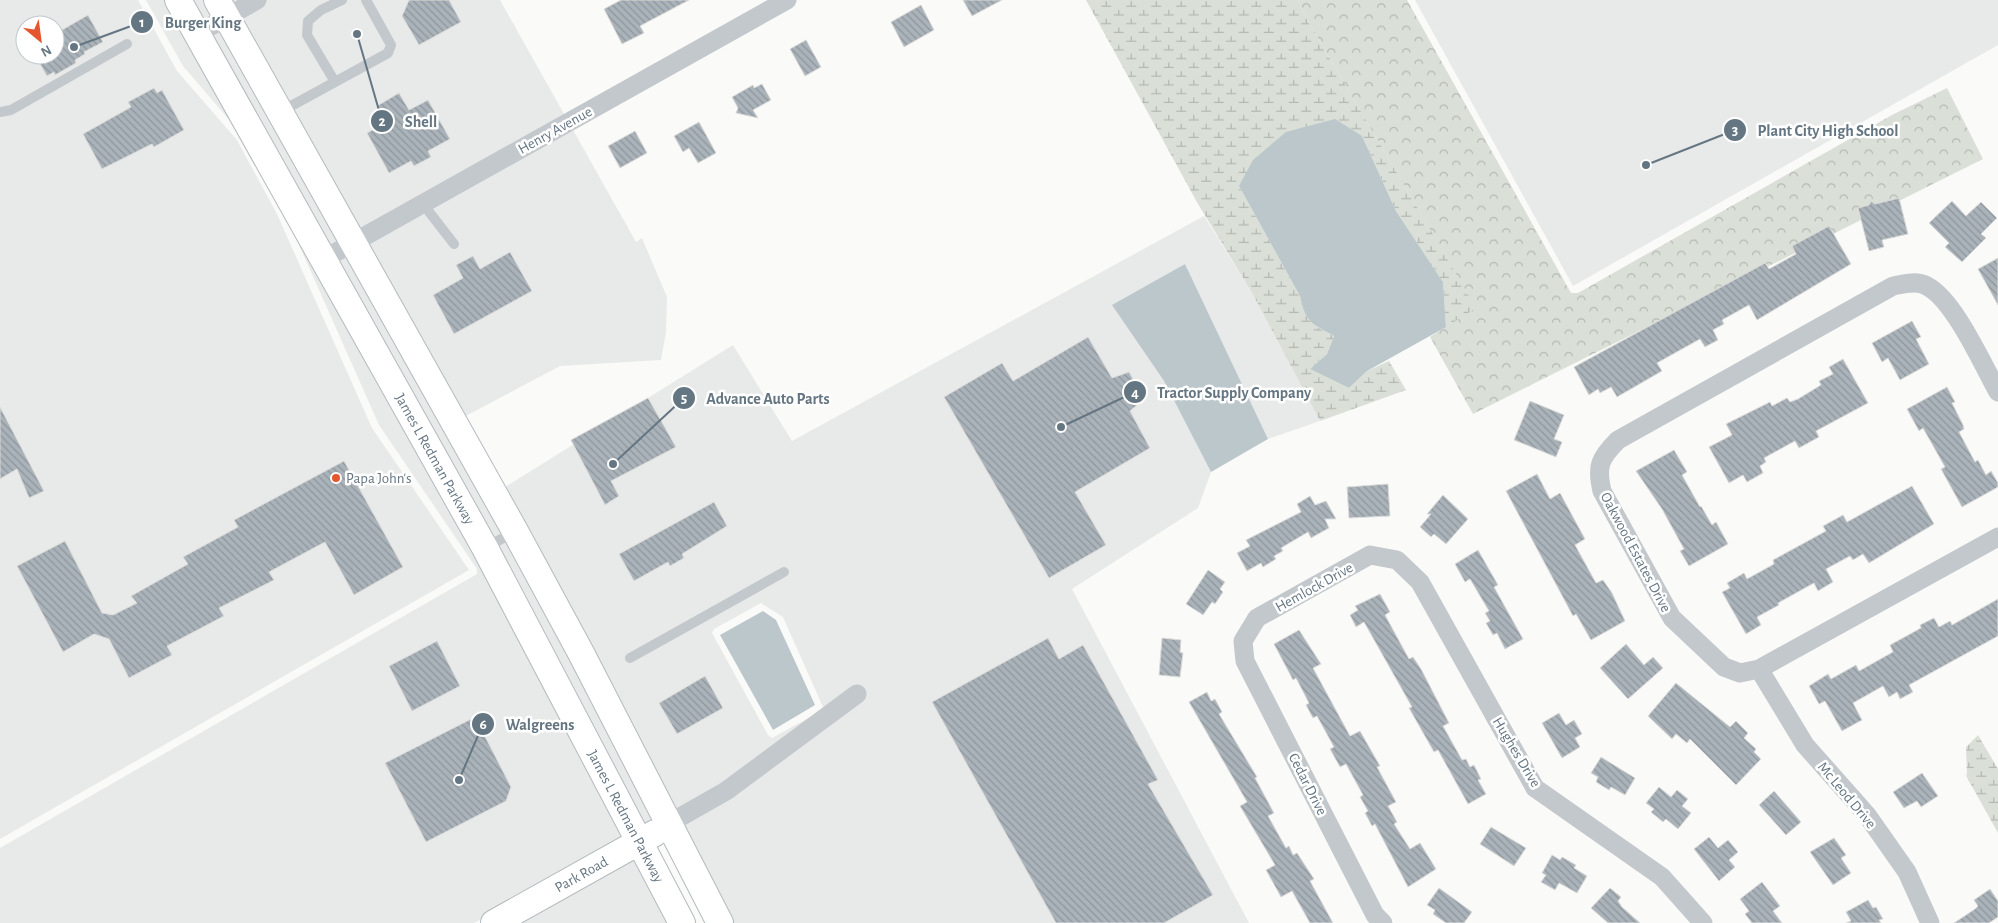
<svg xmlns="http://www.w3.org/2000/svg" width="1998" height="923" font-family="'Alegreya Sans',sans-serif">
<defs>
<pattern id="forest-crowns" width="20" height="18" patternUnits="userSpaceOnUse" patternTransform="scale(1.25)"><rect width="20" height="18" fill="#dadfd7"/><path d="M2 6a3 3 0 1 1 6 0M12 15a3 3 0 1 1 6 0" fill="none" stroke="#b4b9b4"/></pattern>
<pattern id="wetland-marsh" width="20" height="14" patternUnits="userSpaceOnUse" patternTransform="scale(1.25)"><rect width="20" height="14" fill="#dadfd7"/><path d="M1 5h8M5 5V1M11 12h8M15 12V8" fill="none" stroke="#b4b9b4"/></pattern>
<pattern id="building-back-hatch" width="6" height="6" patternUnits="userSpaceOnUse" patternTransform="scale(1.25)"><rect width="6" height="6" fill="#aab3b9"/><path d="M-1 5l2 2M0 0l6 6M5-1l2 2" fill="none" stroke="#8e969c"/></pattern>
</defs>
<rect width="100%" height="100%" fill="#fafaf8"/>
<path fill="#e8e9e9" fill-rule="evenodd" d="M0 0H138L177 71 237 140 277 214 372 428 469 570 0 839ZM25 25H55V55H25Z
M146 0H168L478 552 629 837 474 923H0V848L477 574V569L379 425 284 211 244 137 183 66Z
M188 0H207L508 535 656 820 644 828Z
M227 0H500L636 242 642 238 667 297 666 332 661 360 560 366 462 418Z
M1415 0H1998V45L1573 286Z
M1204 216 1251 291 1320 421 1268 439 1185 264 1113 306 1164 381 1211 472 1198 508 1072 589 1249 923H729L502 489 733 345 792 441ZM761 603 783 617 823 707 821 711 772 738 768 735 712 633 714 629Z
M638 855 672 923H515Z"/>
<path fill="url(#forest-crowns)" d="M1298 0H1407L1571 293H1578L1892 115 1947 88 1983 159 1473 414 1430 337 1475 307 1309 23Z"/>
<path fill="url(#wetland-marsh)" d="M1086 0H1298L1309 23 1476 308 1446 327 1443 282 1396 211 1362 136 1239 186 1300 296C1305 321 1312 325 1334 336L1327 354 1310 369 1349 388 1367 371 1389 361 1406 390 1320 421 1251 291 1198 204Z
M1978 735 1998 769V833L1964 772 1967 776 1966 747Z"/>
<path fill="#bbc7cb" d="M1335 119 1362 136 1396 211 1443 282 1446 327 1367 371 1349 388 1310 369 1327 354 1334 336C1312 324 1305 322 1300 296L1239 186 1253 160 1286 132Z
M1185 264 1268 439 1211 472 1164 381 1112 305Z
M763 611 776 620 815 705 773 730 720 635Z"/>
<path fill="url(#building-back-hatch)" stroke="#dcdcda" d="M409 0H449L461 22 419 45 402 16Z
M621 0H689L640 26 644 33 622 44 604 9Z
M963 0H1002L972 16Z
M921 5 934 30 904 47 891 22Z
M88 15 103 42 84 52 85 54 75 60 76 63 55 75 54 72 47 76 35 55H55V34Z
M806 40 821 67 805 76 790 49Z
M762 84 771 100 753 110 758 118 736 113 738 108 732 97 753 85 754 88Z
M154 88 157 93 162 90 184 130 154 147 152 144 102 169 83 134 131 107 128 102Z
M399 93 409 110 428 100 450 139 428 151 431 157 414 166 411 161 389 173 367 133 386 123 377 106Z
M699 122 716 153 698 163 689 148 683 152 674 136Z
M635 131 647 153 620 168 608 146Z
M1899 198 1908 234 1882 240 1884 247 1869 251 1858 208 1869 205 1871 201 1875 204Z
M1952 201 1966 216 1981 202 1997 218 1981 234 1986 238 1962 262 1945 247 1949 243 1929 223Z
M1829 226 1851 264 1757 320 1749 305 1722 320 1724 324 1713 330 1718 340 1705 347 1700 339 1657 363 1662 371 1617 397 1611 387 1600 393 1598 389 1589 395 1574 367 1765 263 1769 269 1796 254 1792 246Z
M510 252 532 291 454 334 433 295 463 278 456 265 473 256 480 269Z
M1998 258V305L1978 269Z
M1912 321 1921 337 1916 339 1929 364 1900 380 1888 358 1882 362 1872 343Z
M1088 337 1112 378 1129 372 1144 399 1130 411 1150 448 1075 492 1106 545 1049 578 944 397 1002 363 1013 381Z
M1843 359 1868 403 1816 431 1819 437 1799 448 1795 441 1764 458 1766 462 1760 466 1763 473 1747 482 1743 475 1729 483 1709 447 1732 435 1726 424 1770 402 1772 406 1787 398 1790 402 1798 399 1821 385 1819 381 1833 374 1829 367Z
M1947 387 1955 402 1952 403 1963 425 1964 429 1959 432 1975 462 1978 460 1986 475 1991 471 1998 483V487L1962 507 1941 469 1945 467 1923 428 1919 431 1907 409Z
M648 398 676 447 611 481 619 496 605 505 571 440Z
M1530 401 1564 415 1554 439 1562 442 1556 457 1514 440Z
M0 407 44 491 29 498 17 469 0 479Z
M1674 450 1687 472 1682 475 1700 507 1701 506 1712 525 1716 522 1728 544 1689 566 1680 551 1684 549 1662 509 1636 471Z
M344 461 403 567 354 595 325 542 269 572 274 580 219 608 224 616 167 646 172 655 129 678 109 639 94 634 63 652 17 566 65 541 102 613 113 615 137 603 131 596 188 564 183 557 238 527 234 520Z
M1537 474 1550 499 1560 493 1585 539 1575 545 1596 583 1603 580 1612 593 1625 621 1591 640 1576 614 1573 616 1506 491Z
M1388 484 1390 516 1349 518 1347 487Z
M1912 486 1934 524 1869 563 1863 554 1853 560 1850 556 1826 569 1833 582 1818 591 1814 583 1778 603 1779 605 1757 617 1761 625 1746 634 1722 592 1730 588 1727 583 1744 573 1747 579 1774 564 1773 560 1826 531 1823 526 1843 515 1847 522Z
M1443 495 1468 519 1446 544 1434 534 1431 537 1420 527 1431 514H1427Z
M1310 496 1315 505 1326 501 1336 519H1325L1329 528 1311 538 1308 532 1281 548 1283 551 1274 556 1276 559 1263 567 1261 563 1247 571 1237 553 1250 546 1246 540 1301 512 1297 504Z
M714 502 727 526 682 554 684 558 670 566 668 562 634 581 619 554Z
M1478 550 1498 585 1494 587 1523 639 1505 649 1497 633 1493 635 1486 623 1490 621 1485 613 1489 611 1470 579 1465 582 1455 564Z
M1208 570 1225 582 1220 589 1223 592 1215 604 1212 602 1203 615 1186 604Z
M1380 594 1390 612 1385 615 1409 659 1413 657 1421 669 1449 723 1443 726 1462 760 1466 759 1470 767 1474 765 1481 779 1478 780 1486 794 1468 804 1438 750 1434 752 1409 708 1412 707 1364 622 1356 627 1350 615 1358 610 1355 606Z
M1998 599V636L1909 685 1913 692 1900 699 1897 692 1889 697 1883 686 1853 703 1862 720 1842 731 1825 701 1819 704 1809 686 1828 674 1831 679 1856 665 1859 671 1893 652 1890 645 1921 628 1920 625 1934 618 1939 627 1950 621 1952 625Z
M1299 630 1321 664 1313 668 1350 736 1360 731 1380 766 1377 767 1396 802 1388 806 1397 822 1394 824 1410 849 1420 843 1436 869 1408 887 1375 824 1372 826 1365 813 1368 811 1360 797 1363 795 1346 764 1340 767 1330 749 1334 747 1317 716 1313 718 1306 705 1309 703 1296 678 1293 680 1274 644Z
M1048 638 1059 659 1083 645 1158 780 1148 784 1213 895 1164 923H1056L932 702Z
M1162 638 1181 640 1180 652 1183 653 1180 677 1159 675Z
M437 641 460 686 412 711 389 666Z
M1626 644 1644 665 1653 657 1663 668 1628 699 1600 668Z
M705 676 723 708 677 734 659 703Z
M1676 683 1730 727 1736 721 1748 733 1744 738 1756 749 1754 752 1761 759 1736 785 1690 739 1687 743 1676 734 1672 739 1648 716Z
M1207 692 1211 701 1215 699 1222 712 1219 714 1257 777 1255 778 1274 813 1268 816 1286 848 1289 846 1293 855 1297 853 1314 879 1310 881 1333 923H1310L1292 891 1281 897 1266 870 1275 865 1240 806 1247 802 1189 702Z
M1559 713 1566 725 1574 720 1582 734 1575 738 1580 747 1562 758 1542 723Z
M475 717 511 787 506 801 426 842 385 763Z
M1601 757 1635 778 1625 795 1611 787 1609 790 1596 782 1598 777 1591 773Z
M1922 773 1938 796 1921 807 1917 801 1904 808 1893 792Z
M1659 787 1671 797 1677 790 1688 799 1682 806 1691 813 1678 829 1666 819 1663 822 1651 812 1654 809 1646 803Z
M1774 791 1801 822 1786 835 1759 805Z
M1491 827 1526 848 1514 866 1480 844Z
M1709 837 1718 848 1728 840 1738 852 1729 860 1735 867 1719 881 1694 849Z
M1834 838 1846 855 1841 858 1851 873 1833 885 1810 852Z
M1552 855 1560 860 1562 857 1576 865 1574 868 1587 876 1577 893 1559 883 1555 890 1541 882 1546 875 1542 873Z
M1762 882 1780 906 1773 911 1782 923H1752L1745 914 1749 911 1740 899Z
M1439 888 1472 912 1464 923H1446L1433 914 1435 910 1427 905Z
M1610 888 1621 897 1618 901 1622 907 1640 923H1608L1591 908Z
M1990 889 1998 901V917L1989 923H1954L1975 909 1978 906 1974 900Z
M1868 900 1873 908 1876 907 1883 919 1879 920 1881 923H1846L1851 921 1846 912Z"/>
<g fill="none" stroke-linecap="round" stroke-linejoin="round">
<defs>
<g id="secondary">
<path id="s1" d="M178 0 485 548 682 923"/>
<path d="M217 0 515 531 581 653 720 923"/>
<path id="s2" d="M494 923 655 833"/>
</g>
</defs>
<use href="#secondary" stroke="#b3babf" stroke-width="28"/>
<path stroke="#c3c8cc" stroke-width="10" d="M335 82 388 53 391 45 366 0
M0 112 11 110 127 44
M280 112 335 82 307 35 308 21 321 10 342 0
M423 204 454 244
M485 548 514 532
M630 658 784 572"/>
<path stroke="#c3c8cc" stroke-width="19" d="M197 34 257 0
M324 259 787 0
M1998 392C1982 363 1954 300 1927 286 1917 280 1903 284 1893 286L1618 440C1600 458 1596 466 1602 491L1672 618 1724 667 1740 673 1759 669 1998 537
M1759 669 1805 745 1867 815 1907 872 1930 923
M668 824 726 791 857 694
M1383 923 1375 915 1245 661 1243 641 1257 618 1370 555 1397 560 1420 582 1535 788 1662 877 1703 923"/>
<use href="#secondary" stroke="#fff" stroke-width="26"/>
</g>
<circle fill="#e4572e" stroke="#fff" stroke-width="2" cx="336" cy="478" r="5"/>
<g text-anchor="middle" stroke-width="5" stroke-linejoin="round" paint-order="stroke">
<g font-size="15" fill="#657683" stroke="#fff">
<text transform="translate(555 130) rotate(-29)" y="5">Henry Avenue</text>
<text dy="5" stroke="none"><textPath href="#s1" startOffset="526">James L Redman Parkway</textPath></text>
<text transform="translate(1636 552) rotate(62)" y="5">Oakwood Estates Drive</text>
<text transform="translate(1314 587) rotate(-29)" y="5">Hemlock Drive</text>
<text transform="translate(1517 752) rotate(59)" y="5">Hughes Drive</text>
<text transform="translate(1308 784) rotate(63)" y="5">Cedar Drive</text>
<text transform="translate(1847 795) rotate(50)" y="5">Mc Leod Drive</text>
<text dy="5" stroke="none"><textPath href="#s1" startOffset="931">James L Redman Parkway</textPath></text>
<text dy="5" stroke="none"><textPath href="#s2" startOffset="100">Park Road</textPath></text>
</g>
<g font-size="15" fill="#657683" stroke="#fff" text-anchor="start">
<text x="346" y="483">Papa John's</text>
</g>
</g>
<path fill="none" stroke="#657683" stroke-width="2" d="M74 47L142 22M357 34L382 121M1646 165L1735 130M1061 427L1135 392M613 464L684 398M459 780L483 724"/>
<g fill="#657683" stroke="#fff" stroke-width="2">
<circle cx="74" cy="47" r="5"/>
<circle cx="357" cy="34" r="5"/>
<circle cx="1646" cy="165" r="5"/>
<circle cx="1061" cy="427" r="5"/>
<circle cx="613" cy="464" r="5"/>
<circle cx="459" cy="780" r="5"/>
<circle cx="142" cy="22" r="12"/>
<circle cx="382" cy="121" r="12"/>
<circle cx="1735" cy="130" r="12"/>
<circle cx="1135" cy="392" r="12"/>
<circle cx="684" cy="398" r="12"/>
<circle cx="483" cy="724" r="12"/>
</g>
<g font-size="15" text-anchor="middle" font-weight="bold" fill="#fff">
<text x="142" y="27">1</text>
<text x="382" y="126">2</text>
<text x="1735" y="135">3</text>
<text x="1135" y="398">4</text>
<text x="684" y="403">5</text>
<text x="483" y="729">6</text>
</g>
<g font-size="16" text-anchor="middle" font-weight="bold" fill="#657683" stroke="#fff" stroke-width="5" stroke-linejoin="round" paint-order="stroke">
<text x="203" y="28">Burger King</text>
<text x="421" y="127">Shell</text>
<text x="1828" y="136">Plant City High School</text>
<text x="1234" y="398">Tractor Supply Company</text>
<text x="768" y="404">Advance Auto Parts</text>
<text x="540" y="730">Walgreens</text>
</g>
<g transform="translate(40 40) rotate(151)"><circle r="24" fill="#ffffff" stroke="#c1c8cd"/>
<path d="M0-4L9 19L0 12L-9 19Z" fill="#e4572e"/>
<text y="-8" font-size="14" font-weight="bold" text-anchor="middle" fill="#657683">N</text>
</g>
</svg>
